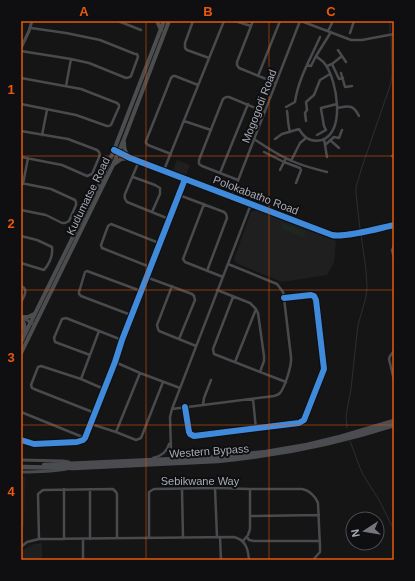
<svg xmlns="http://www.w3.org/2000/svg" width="415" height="581" font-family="Helvetica,sans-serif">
<rect width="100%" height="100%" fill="#151515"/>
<path fill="#1f1f20" d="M177 160 190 165 186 175 173 170Z
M256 210 336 241 334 263 327 275 282 282 236 263 234 259 251 212Z
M21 477H25L24 526 21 531Z
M42 543V560H21V551L34 544Z"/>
<path fill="#1f251f" d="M282 223 306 231 304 237 281 229Z"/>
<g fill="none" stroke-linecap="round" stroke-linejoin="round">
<path stroke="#292f36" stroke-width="1" d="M390 21V32
M360 229 356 194V187L362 167 391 83 392 73 391 36
M347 428 346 416 351 389 356 342 358 325 366 297 367 287 366 270 361 235
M350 441 362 473 379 500 394 530"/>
<path stroke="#494a4d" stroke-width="2.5" d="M118 21 141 30
M193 21 185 43V48L187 50 209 58
M235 21 251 26
M253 21 237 62V65L239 68 276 83
M301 21 351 40H362L394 34
M328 31 333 21
M350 33 354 21
M338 50 346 62
M21 51 71 59 89 63 126 78 130 77 131 76 138 57 137 54H135L100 40 66 33 31 28
M316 56 331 32
M332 64 339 79 343 78
M327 66 332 64 342 56
M341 73 345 87 352 86
M258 76 280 21
M21 78 81 89 117 103 119 105V107L111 125 109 126H107L76 115 21 104
M66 86 71 59
M286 107 295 102C298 79 311 58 320 37
M337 108C349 106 353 104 359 116
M287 111C288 118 288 125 290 132
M184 121 211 130
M306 121 305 113 307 110 306 102 314 95 320 80 330 74
M21 131 68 139 97 150 99 152 100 155 92 174 87 176 62 165 21 157
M42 135 47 110
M317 135 326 130 324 126 321 109V108L337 104
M254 139C266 147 278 155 290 160 302 166 315 169 327 172
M275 139 282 134 299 129C301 132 303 136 307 138 311 141 317 141 322 140 346 132 337 80 325 64 323 61 319 59 316 56L311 66 307 65
M324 139 327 157
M330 140 339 148
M325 145 334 137 339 138 342 130
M264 152 284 162 300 168 301 170 296 183
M171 154 148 145 146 143V141L171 78 173 76H175L198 85
M392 156 394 157
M139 161 125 194C124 198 125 199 127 202L169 219
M291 161 300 143 306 138
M164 170 224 21
M280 170 286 158
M220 173 248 104
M133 177 155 185 160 188V194L152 212
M238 180 202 166 199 164V160L223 99 226 97H229L265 112
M21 183 51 189 75 200 76 202V205L69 221 65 223H62L46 215 21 210
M23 184 28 158
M179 195 224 212 226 214 227 218 207 271
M232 196 300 21
M204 204 183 259 185 262 223 277
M21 236 37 240 52 247C53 255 49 264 44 270L21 263
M394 246 392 250 394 258
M150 267 102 248 101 245 108 226 111 224 159 243
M146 277 192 294 194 296 195 300 179 339
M21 286C29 289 24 297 21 302
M172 286 157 325 158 329 159 331 196 346
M217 290 250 303 256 309 258 313 264 356V361L260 372
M233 297 213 349 214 354 286 382
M131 315 81 296 79 294V292L85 272 87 271 141 291
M394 351 390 356 389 359 394 380
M90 355 55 342 54 338 62 319 66 318 122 340
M115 362 140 373 180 388
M235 362 256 309
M81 379 99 331
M253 399 256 429
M203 405 204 398 211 380
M185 407 189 432 190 434 194 436 299 423 304 420 324 369 316 300 314 296 311 295 284 298
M172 409 274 396C277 395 278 395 280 393 285 387 292 365 291 357L284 298 283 292 277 284 228 264
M21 412 85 438
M95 413 34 389 32 388 31 385 38 367 41 366 81 379 104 389
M91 424 116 432 136 440 141 438 163 382
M116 432 140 373
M21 440 34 444 77 442 83 440 85 438 115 362 122 340 185 179
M153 458C162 456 167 452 169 444
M175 459 172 456 171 452 170 417 172 409 251 204
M215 488 217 537
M64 489V539
M182 489 183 538
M250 516 319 515
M220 537 221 560
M247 537 249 540 254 541H320
M149 538V492L154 489 215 488 250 489H302C309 490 316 497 318 503L320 547V552L313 560
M39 539 38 494 43 490 113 489 116 492 117 494V538
M83 539V560
M90 539V489
M243 541 248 535 250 529V489
M21 547 27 542 39 539 234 537C246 540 248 549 249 560"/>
<path stroke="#494a4d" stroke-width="3" d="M21 48 29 31 32 21
M117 151 130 158 332 235C345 238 380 228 394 225
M21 317 32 323
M21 460 63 461 69 462
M21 472C36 472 51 472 66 469"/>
<path stroke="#4b4d4f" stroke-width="4" d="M157 21 161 30
M124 142C124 149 125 153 130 158
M114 164 121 159 130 158
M21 317H28L34 314
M21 318 24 324 25 333
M21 342 103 176 114 150 164 21
M21 353 113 165 124 139 169 21"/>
<path stroke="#4b4c4f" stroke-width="4.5" d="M44 465 218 457 266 452 307 445 340 437 394 421
M21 467 74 468 218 461C280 455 335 444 394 425"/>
<defs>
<path id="cycleway" d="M114 150 130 158 332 235C345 238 380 228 394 225
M185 407 189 432 190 434 194 436 299 423 304 420 324 369 316 300 314 296 311 295 284 298
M21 440 34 444 77 442 83 440 85 438 115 362 122 340 185 179"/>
</defs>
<use href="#cycleway" stroke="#0f0f11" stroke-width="8"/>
<use href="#cycleway" stroke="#408adc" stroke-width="6"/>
</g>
<path fill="none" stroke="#e8590c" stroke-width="1" stroke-opacity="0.55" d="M146 21V560M269 21V560M21 156H394M21 290H394M21 425H394"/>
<g text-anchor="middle" stroke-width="4" stroke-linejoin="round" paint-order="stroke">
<g font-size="11" fill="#a6abb5" stroke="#0f0f11">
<text transform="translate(259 106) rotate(-69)" y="4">Mogogodi Road</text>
<text transform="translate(256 195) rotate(21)" y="4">Polokabatho Road</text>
<text transform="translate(88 196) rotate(-64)" y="4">Kudumatse Road</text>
<text transform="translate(209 451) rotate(-4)" y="4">Western Bypass</text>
<text x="200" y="485">Sebikwane Way</text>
</g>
</g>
<rect width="415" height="581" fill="none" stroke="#0f0f11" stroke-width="44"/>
<g transform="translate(365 531) rotate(258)"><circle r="19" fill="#0f0f11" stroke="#4b4d53"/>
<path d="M0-3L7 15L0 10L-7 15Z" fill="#73767d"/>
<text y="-6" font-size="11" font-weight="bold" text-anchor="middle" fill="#a6abb5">N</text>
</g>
<rect x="22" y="22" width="371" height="537" fill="none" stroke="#e8590c" stroke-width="1.5"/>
<g font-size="13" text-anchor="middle" font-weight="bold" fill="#e8590c">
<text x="84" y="16">A</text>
<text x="208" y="16">B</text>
<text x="331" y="16">C</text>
<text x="11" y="94">1</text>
<text x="11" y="228">2</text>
<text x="11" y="362">3</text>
<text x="11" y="496">4</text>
</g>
</svg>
